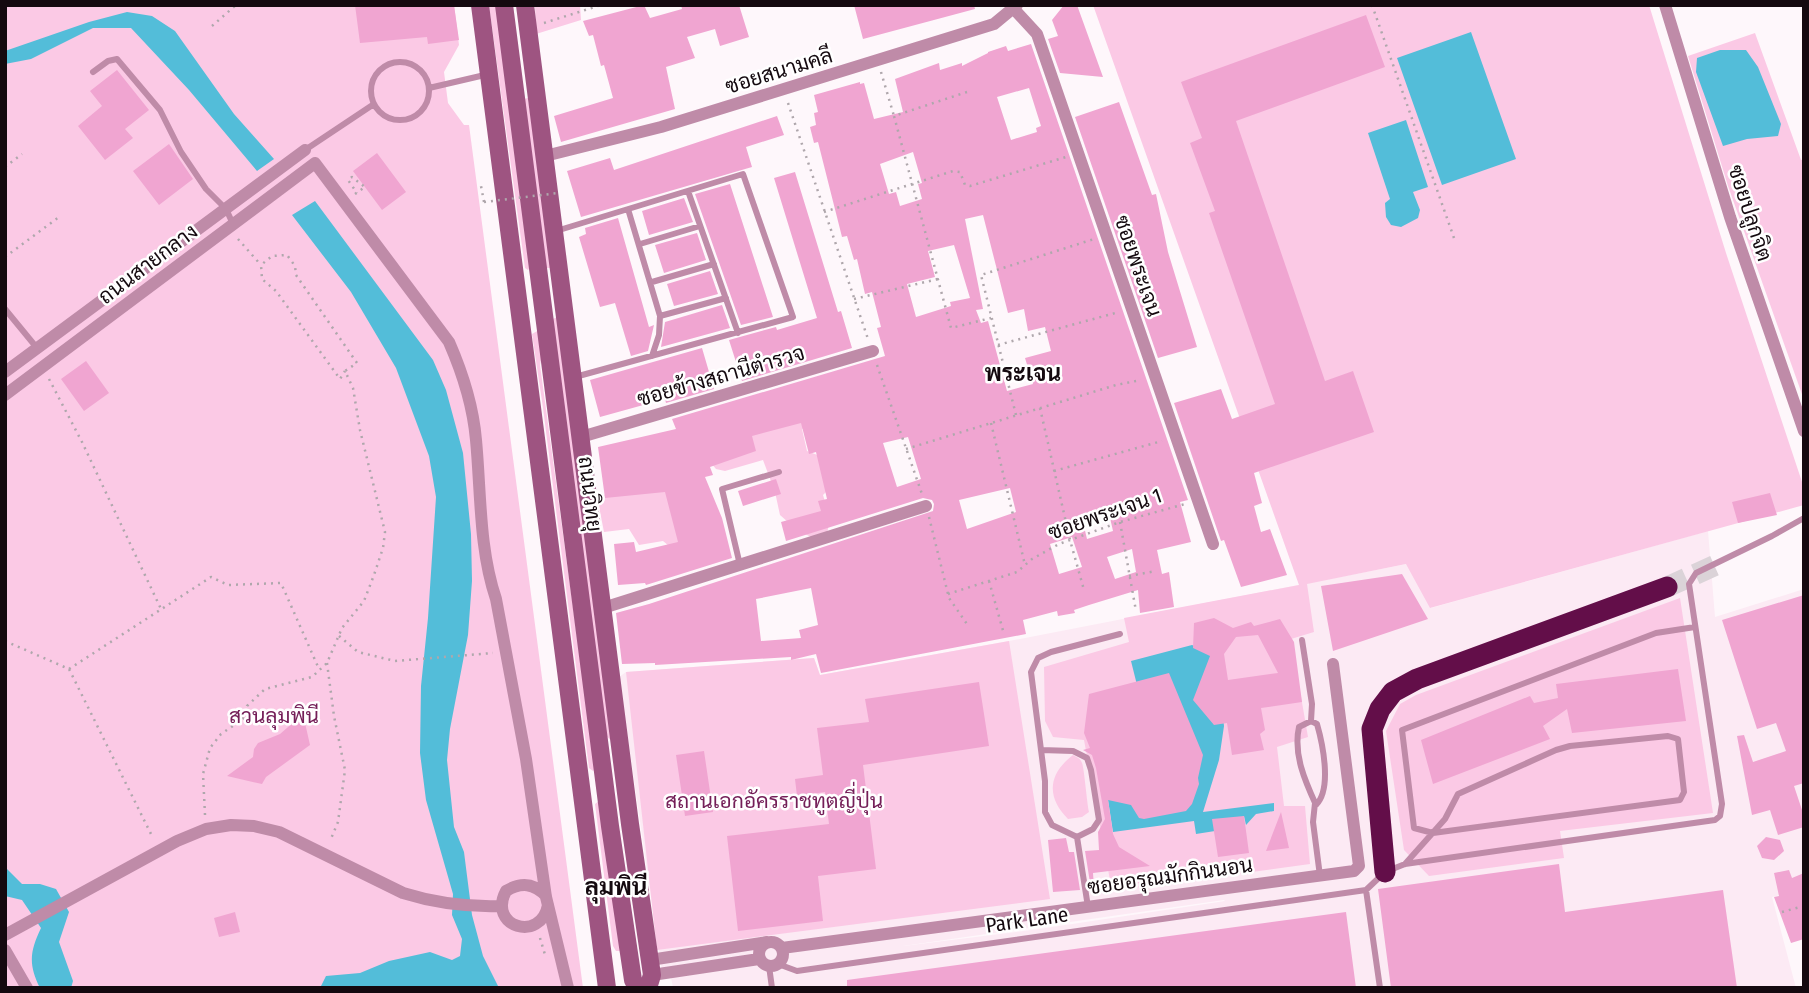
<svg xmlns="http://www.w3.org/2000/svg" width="1809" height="993" font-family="'Fira Sans Condensed',Sarabun,sans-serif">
<rect width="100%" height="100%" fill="#fef7fb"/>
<path fill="#fceaf4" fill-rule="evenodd" d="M1708 531 1715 617 1804 589V889L1772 897 1796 988H673L671 977 663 979 619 677 626 672 814 658 820 675 1009 641 1407 564 1431 608ZM1225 901 1039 929 903 946 1224 900Z"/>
<path fill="#fbc9e5" d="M5 5H454L459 45 444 72 448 103 464 125H469L583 988H5Z
M489 5H497L531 267 528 270 525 268Z
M535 5H580L581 20 536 34Z
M1093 5H1649L1726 253 1804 488V505L1430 608 1406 564 1307 584 1314 632 1291 639 1308 737 1277 747 1284 806H1305L1310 864 1112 891 1084 740 1053 737 1045 721 1044 667 1129 642 1124 618 1299 585Z
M1755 33 1801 160 1804 159V400L1728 186 1688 56Z
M528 98 552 266 550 268H545L524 99Z
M557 317 612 741 606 736 551 320Z
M539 330 544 344 540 365 595 769 593 771 589 768 543 408 532 334Z
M738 420 818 423 802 429 807 451 820 456 831 487 823 495 830 518 827 534 813 538 797 530 780 515 775 492 763 460 725 471 716 469 711 463Z
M659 488 678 491 700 549 675 551 663 541 639 545 629 529 604 532 597 496Z
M1680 598 1713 813 1560 831 1564 858 1429 876 1404 850 1386 731 1400 704 1416 695Z
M1009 641 1050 899 657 950 626 672 814 658 820 675Z
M1073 755C1078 758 1080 758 1082 763 1084 767 1087 803 1089 812L1082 817 1068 819C1046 797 1048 774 1073 755Z
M599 801 622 949 619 951H616L613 946 595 804Z"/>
<path fill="#53bdd9" d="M127 12 152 16 175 31 234 114 274 159 257 171 189 90 131 28H93L31 59 5 64V51L89 22Z
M1471 32 1516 159 1442 185 1397 58Z
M1720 50H1746L1758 67 1781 124 1778 136 1747 139 1723 146 1696 72 1697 58Z
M1406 120 1428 187 1413 192 1420 210 1418 218 1401 227 1391 225 1386 217 1385 203 1390 199 1368 133Z
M315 201 433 360 446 390 463 453 471 534 472 581 468 635 450 729 447 760 454 827 464 852 472 915 483 956 499 988H320L326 976 360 973 389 961 430 952 452 960 460 956 462 939 452 915 453 894 426 800 420 753 421 686 428 618 436 497 429 456 396 368 351 292 292 215Z
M1192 645 1216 655 1224 726 1219 760 1203 812 1274 803V811L1256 814 1246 825 1244 816 1215 831 1196 834 1194 821 1113 832 1103 767 1137 685 1131 661Z
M5 867 22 884H40L56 889 69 912 59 942 73 981 71 988H40C28 964 30 951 41 928L22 900 5 896Z"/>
<path fill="#f0a5d1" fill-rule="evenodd" d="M355 5H454L459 40 428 44 427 37 360 43Z
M644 5 650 18 682 9 681 5H739L749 37 720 46 715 29 687 37 695 58 666 67 675 109 561 142 554 116 613 98 604 65 601 66 593 35 589 36 583 21Z
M854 5H974L975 9 863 39Z
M1064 5H1077L1103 77 1060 73 1048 39 1058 36 1052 20Z
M1366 15 1385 67 1236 121 1325 381 1353 371 1374 432 1254 473 1262 503 1254 506 1261 532 1270 529 1287 575 1241 587 1224 540 1221 541 1174 403 1221 389 1232 419 1275 404 1209 213 1215 211 1190 143 1202 138 1181 82Z
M1031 44 1188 500 1180 502 1191 542 1157 550 1162 574 1169 572 1174 607 1140 613 1138 590 1089 605 1074 610 1075 613 1058 616 1057 611 1023 620 1026 634 821 673 816 654 791 660V657L655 665V663L622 664 616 613 649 604 933 511 934 504 932 500 923 498 786 541 781 522 821 511 818 501 827 499 816 452 809 454 801 423 752 436 756 451 710 467 713 475 705 477 722 518 732 558 646 585 645 583 618 585 614 544 634 542 636 552 678 542 665 492 605 498 598 447 676 429 672 419 885 356 877 328 881 327 872 292 865 294 857 259 854 260 847 236 842 237 818 142 814 143 810 127 816 125 814 113 818 112 814 95 860 82V84L864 83 874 119 903 112 895 79 939 63 940 70 962 63V66L988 53V52L1006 46 1008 51ZM1029 88 1041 126 1036 128 1037 132 1011 140 997 97ZM913 152 922 183 918 184 922 199 900 206 896 192 889 194 880 164ZM983 215 1008 313 1024 309 1028 331 1045 327 1051 351 1025 358 1033 384 1007 391 988 321 981 323 976 310 983 309 965 219ZM954 245 970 298 950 302 951 306 916 317 907 284 935 277 928 251ZM908 437 921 479 897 487 883 443ZM1010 488 1016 512 967 529 959 500ZM1108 509 1113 531 1087 539 1081 514ZM1072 537 1082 567 1059 574 1050 544ZM1132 549 1136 572 1115 579 1107 557ZM811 588 818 625 799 630 801 638 761 641 756 599Z
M117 70 149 110 125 129 133 138 105 160 78 126 102 106 90 91Z
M1119 102 1152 195 1156 194 1168 252 1197 347 1158 358 1075 117Z
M777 116 784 135 746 147 752 167 581 217 567 171 610 158 614 170Z
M169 144 193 179 159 205 133 171Z
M377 153 406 192 382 210 353 171Z
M795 172 838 312 841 311 852 348 742 381 729 340 776 327 777 330 817 318 774 178Z
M730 184 773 317 741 325 695 194Z
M684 198 693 222 649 235 642 211Z
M618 218 649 327 654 325 648 351 631 356 615 303 600 307 579 237 586 234 585 228Z
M697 233 706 260 664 273 655 245Z
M710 271 718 294 674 306 667 284Z
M722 305 730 328 661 347 665 322Z
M702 348 714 389 666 403 665 399 600 417 590 380Z
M86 361 109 393 84 411 61 379Z
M776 479 781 494 743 506 738 491Z
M1770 493 1777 515 1738 523 1732 502Z
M1402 574 1428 619 1333 651 1321 586Z
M1804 595V783L1794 786 1804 816V827L1778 835 1770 810 1752 815 1737 736 1744 735 1753 762 1786 751 1776 723 1757 729 1722 620Z
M1214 618 1233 628 1251 622 1254 626 1280 619 1294 642 1302 702 1261 708 1265 730 1260 734 1264 750 1232 755 1227 723 1214 725 1193 700 1210 656 1193 648 1194 623ZM1258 635 1278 673 1228 680 1224 654 1236 637Z
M1678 669 1686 721 1572 733 1567 709 1543 726 1550 739 1433 784 1421 740 1530 696 1534 703 1558 698 1556 684Z
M1169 673 1203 755 1198 778 1199 784 1192 804 1186 811 1144 819 1139 818 1131 805 1108 800 1113 834 1119 847 1150 866 1093 873 1094 888 1091 889 1085 851 1099 850 1098 832 1105 819 1096 768 1092 755 1083 750 1090 748 1084 733 1089 694Z
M979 682 989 746 863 765 876 869 818 876 823 921 738 931 727 836 829 824 825 792 797 796 795 779 823 775 817 728 869 722 865 699Z
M303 714 310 745 266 777 262 784 227 776 253 757 254 749 258 743 280 734Z
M704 751 713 812 685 816 676 755Z
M1281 812 1289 848 1266 851Z
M1244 816 1249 853 1218 857 1212 819Z
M1766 837 1780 840 1784 851 1774 860 1762 858 1757 846Z
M1066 838 1069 852H1074L1080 890 1053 892 1048 840Z
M1559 864 1565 912 1723 890 1737 988H1391L1378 889Z
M1789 870 1792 878 1804 873V939L1791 943 1774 897 1779 896 1774 873Z
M235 912 240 932 219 937 214 918Z
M1346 912 1356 988H847V980Z"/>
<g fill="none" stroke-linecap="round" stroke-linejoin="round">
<path stroke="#dbd3d8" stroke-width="21" stroke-dasharray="21 10" stroke-linecap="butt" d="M1667 587 1716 565"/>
<path stroke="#afa7ac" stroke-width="2.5" stroke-dasharray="2 5" stroke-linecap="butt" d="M1372 5 1454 238
M544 23 601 5
M212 26 236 5
M881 72 894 116
M967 92 894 116 951 328 991 318
M788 103 868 339
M5 167 22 154
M355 194 365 187 352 177 348 180 357 193
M484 202 481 186H485
M824 212 953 171 960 172 965 185 970 186 1066 157
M238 239 261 265
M5 257 59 217
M854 299 938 279
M998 345 1119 312
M877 365 922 494
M49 379 82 442 161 609
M1040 408 1070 540 1084 590
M1016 415 981 275 1094 239
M991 423 1025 565
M906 449 1116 385 1141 380
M1054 471 1162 441
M929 517 949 598 969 627
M1120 522 1136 611
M1129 576 1156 571
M989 581 1004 634
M948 594 1017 572 1032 559 1059 544 1120 522 1185 504
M339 636 358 652 395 661 493 653
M5 641 69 669 153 838
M327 663 334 716 345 770 338 822 330 841
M69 669 211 577 228 585 281 583 319 669
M205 815 203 774 210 748 221 734 243 719 247 706 265 689 312 677 327 663 342 628 364 601 374 575 383 548 385 532 360 430 353 388 345 371 357 363 296 275 295 266 287 255 272 256 261 265 262 279 276 291 340 379 345 371
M1782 912 1804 906
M540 938 546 958"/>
<path stroke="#bf8ba8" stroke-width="6" d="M371 91a29 29 0 1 1 58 0a29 29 0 1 1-58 0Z
M93 72 108 61 117 59 160 110 181 152 206 189 226 209 233 224
M429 88 489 74
M305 150 374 104
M688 191 738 333
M628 209 660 316 659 335 652 356
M556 231 743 174 793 317 575 377
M640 244 700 226
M652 282 714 264
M5 309 37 348
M660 316 726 298
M740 565 722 489 779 472
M1302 640 1312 704 1311 721
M1311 721 1317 724C1323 745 1332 789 1316 805 1305 781 1293 754 1299 727Z
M1041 750 1073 751 1087 758 1091 770 1099 820 1093 829 1077 837 1052 825 1045 812V781L1031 672 1038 658 1051 652 1120 634
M1315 803 1313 822 1320 876
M1077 837 1088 907
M1405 864 1445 819 1458 794 1556 750 1570 746 1668 736 1678 739 1684 792 1680 800 1433 833 1414 828 1402 730 1656 633 1695 627
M1366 890 1385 872 1405 864 1715 820 1720 816 1722 804 1689 584 1696 573 1772 536 1804 518
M1366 890 1380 988
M778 964 797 971 1366 890
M769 966 772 988"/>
<path stroke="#bf8ba8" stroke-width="12" d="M1665 5 1730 217 1804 431
M1013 8 1037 34 1213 544
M545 156 661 127 994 24 1017 5
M5 372 305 150
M5 395 315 163 449 342C463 374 473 405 476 440 481 493 479 549 496 599L526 759 546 897 568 988
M581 437 873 351
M603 608 926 506
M546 896C534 883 521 882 506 891 487 927 541 943 548 905
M5 935 177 841 206 829 231 825 254 826 279 832 403 893C435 903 466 907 500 906
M759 954a12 12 0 1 1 24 0a12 12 0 1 1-24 0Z
M782 948 1354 871 1359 866 1333 664
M5 950 27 988
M650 960 767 942
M652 975 759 959"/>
<path stroke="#9e5481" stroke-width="18" d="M480 5 607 988
M504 5 610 826 633 980 637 988
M525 5 630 824 652 975 648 988"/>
<path stroke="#630e49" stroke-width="21" d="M1385 872 1372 729 1380 709 1393 692 1417 679 1667 587"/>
<path stroke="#afa7ac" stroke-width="2.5" stroke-dasharray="2 5" stroke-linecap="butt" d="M484 202 558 193"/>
</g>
<g text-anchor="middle" stroke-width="5" stroke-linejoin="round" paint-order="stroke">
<g font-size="21" fill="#14090f" stroke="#fff">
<text transform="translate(779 71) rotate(-17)" y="7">ซอยสนามคลี</text>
<text transform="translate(1750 213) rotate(72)" y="7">ซอยปลูกจิต</text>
<text transform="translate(148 264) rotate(-37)" y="7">ถนนสายกลาง</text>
<text transform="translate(1138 266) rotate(71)" y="7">ซอยพระเจน</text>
<text transform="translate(721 376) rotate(-16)" y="7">ซอยข้างสถานีตำรวจ</text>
<text transform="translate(590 494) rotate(83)" y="7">ถนนวิทยุ</text>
<text transform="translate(1105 514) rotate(-19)" y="7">ซอยพระเจน 1</text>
<text transform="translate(1170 876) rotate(-8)" y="7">ซอยอรุณมักกินนอน</text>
<text transform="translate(1027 920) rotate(-8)" y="7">Park Lane</text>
</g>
<g font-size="21" fill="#741e58" stroke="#fff">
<text x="274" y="723">สวนลุมพินี</text>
<text x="774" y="808">สถานเอกอัครราชทูตญี่ปุ่น</text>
</g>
<g font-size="23" font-weight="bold" fill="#14090f" stroke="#fff">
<text x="1023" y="381">พระเจน</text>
</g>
<g font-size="24" font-weight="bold" fill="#14090f" stroke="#fff">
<text x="616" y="895">ลุมพินี</text>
</g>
</g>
<rect width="1809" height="993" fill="none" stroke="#14090f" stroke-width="14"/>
</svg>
